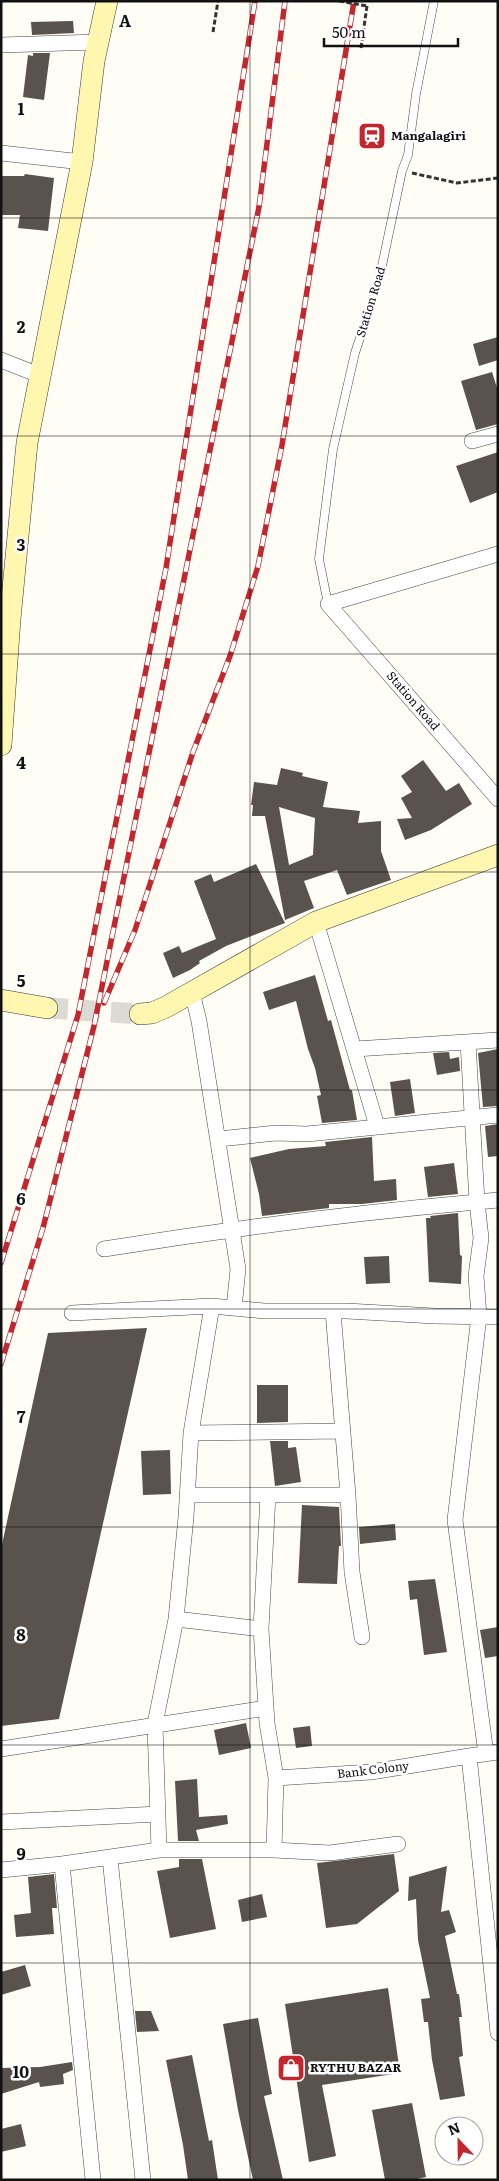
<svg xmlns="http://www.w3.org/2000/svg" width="499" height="2181" font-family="Literata,serif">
<rect width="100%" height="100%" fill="#fffdf5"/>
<path fill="#5a524d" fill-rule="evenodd" d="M73 21 74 33 32 35 31 22Z
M33 53H50L44 100 23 97 28 55 33 56Z
M25 174 54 178 48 231 18 228 20 215H1V176H24Z
M498 337V360L479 366 473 344Z
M492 372 498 391V424L476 430 461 381Z
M498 452V492L470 503 456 466Z
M423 760 446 791 459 783 472 804 431 830 405 840 397 819 412 818 401 798 412 792 401 776Z
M281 768 303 773 302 776 328 782 323 807 360 811 358 823 381 821V851L391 880 347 895 337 870 304 881 314 908 285 920 265 816H252L253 805H251L254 782 277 785ZM279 807 315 818 313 855 289 865Z
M256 864 285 923 226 946 199 961 200 963 190 970 173 978 163 953 179 946 182 953 216 939 194 881 211 874 214 882Z
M315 975 328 1021 331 1020 350 1090H352L357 1120 322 1123 317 1096 321 1095 315 1068 308 1049 296 1001 269 1010 263 992Z
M498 1049V1106L483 1107 478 1053Z
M449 1052 450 1059 459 1057 460 1071 437 1075 433 1053Z
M410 1079 415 1113 395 1116 390 1082Z
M498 1124V1156L488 1157 485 1126Z
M372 1137 374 1181 396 1179 397 1200 362 1204H329V1208L262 1216 259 1194 250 1158 289 1149 326 1146 325 1142Z
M454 1163 458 1194 428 1197 424 1167Z
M458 1213 460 1255 462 1256 461 1284 429 1282 426 1218H431L430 1216Z
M389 1256 390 1283 366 1284 364 1257Z
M147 1328 59 1719 1 1726V1549L48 1333Z
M257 1385H288V1422L257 1423Z
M270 1441H288V1448L296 1447 301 1482 275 1486Z
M170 1450 171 1494 143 1495 141 1451Z
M302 1505 339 1507 341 1546H339L337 1584 298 1583Z
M395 1524 396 1540 360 1544 359 1527Z
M435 1579 447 1652 424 1655 417 1599 410 1600 408 1581Z
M498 1627V1656L485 1658 480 1630Z
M246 1723 251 1748 219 1755 214 1730Z
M310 1726 312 1746 296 1748 293 1728Z
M197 1779 199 1817 227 1815 228 1824 196 1830 199 1841H178L175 1781Z
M394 1854 399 1891 357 1924 326 1928 317 1863Z
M179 1859H202L216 1929 170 1938 157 1871 179 1867Z
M447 1866 441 1912 449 1910 456 1932 445 1936 457 1994H459L462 2017H459L463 2056 459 2057 465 2096 440 2100 432 2060 428 2022H424L421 1999 430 1998 418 1940 416 1899 408 1901 409 1877Z
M54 1874 57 1908H52L54 1934 16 1937 14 1915 31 1913 28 1877Z
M262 1894 267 1917 242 1922 238 1900Z
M25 1965 31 1986 1 1995V1972Z
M388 1988 400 2073 322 2085 336 2156 309 2162 285 2004Z
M135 2011H151L159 2031 137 2032Z
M258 2018 272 2094 264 2096 283 2180H253L238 2110 223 2024Z
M192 2055 209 2141 212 2140 218 2180H188L183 2145 166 2060Z
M72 2062 73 2070 63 2074 64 2084 40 2087 39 2082 1 2094V2068L40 2067Z
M412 2103 426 2177 412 2180H385L372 2110Z
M21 2124 26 2146 1 2152V2129Z"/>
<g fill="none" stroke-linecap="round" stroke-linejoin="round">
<path stroke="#dbdad3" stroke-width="21" stroke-dasharray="21 11" stroke-linecap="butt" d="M47 1008 140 1014"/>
<defs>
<path id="lane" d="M328 604 319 559 333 449 355 353 379 280 402 171 408 155 416 94 434 1"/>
<path id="street" d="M1 45 98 42
M1 153 82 162
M1 360 39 375
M472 441 498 434
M498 554 328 604 498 799
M316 922 377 1126
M192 992 199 1021 238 1269 234 1308
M355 1049 498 1040
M219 1139 276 1133 307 1134 498 1115
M104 1249C228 1229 352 1213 477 1202L468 1042
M333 1311 348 1495 352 1572 362 1637
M72 1313 212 1306
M191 1433 342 1431
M187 1495H348
M268 1495 261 1629 267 1723 276 1778 274 1850
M176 1619 261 1629
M1 1749 266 1708
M498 1752 469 1756 498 2033
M486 1754 455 1520 479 1316 476 1276 481 1238 477 1202 498 1200
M276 1778 371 1772 469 1756
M1 1822 158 1814
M159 1850 155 1724 176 1619 186 1517 191 1433 212 1306 264 1311H347L434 1316 498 1317
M110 1858 143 2180
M62 1864 93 2180
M1 1870 62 1864 159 1850H274L330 1853 398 1844"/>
<path id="secondary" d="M1 745 10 619 27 443 82 162 94 61 107 1
M1 1000 47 1008
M140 1014 152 1013 166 1007 316 922 498 855"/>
</defs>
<use href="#lane" stroke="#444" stroke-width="9"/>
<use href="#street" stroke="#444" stroke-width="16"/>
<use href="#secondary" stroke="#333" stroke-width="22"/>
<path stroke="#333" stroke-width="3" stroke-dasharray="5 2.5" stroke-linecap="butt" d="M213 32 218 1
M361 48 367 6
M412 173 457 183 498 178"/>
<use href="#lane" stroke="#fff" stroke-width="8"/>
<use href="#street" stroke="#fff" stroke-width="15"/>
<use href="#secondary" stroke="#fff6b0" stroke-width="21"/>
<defs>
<path id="rail" d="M104 1003 135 930 193 752 230 656 258 566 282 445 354 1
M1 1263 78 1015 166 568 255 1
M1 1364 43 1228 94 1026 259 207 285 1"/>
</defs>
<use href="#rail" stroke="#c4262e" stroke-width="5.5"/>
<use href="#rail" stroke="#fff" stroke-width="4" stroke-dasharray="11" stroke-linecap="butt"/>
<path stroke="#333" stroke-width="3" stroke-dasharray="5 2.5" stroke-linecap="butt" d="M339 1 367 6"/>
</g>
<path fill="none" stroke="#111" stroke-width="1" stroke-opacity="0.55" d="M250 1V2180M1 218H498M1 436H498M1 654H498M1 872H498M1 1090H498M1 1309H498M1 1527H498M1 1745H498M1 1963H498"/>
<defs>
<symbol id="station-square" viewBox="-11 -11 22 22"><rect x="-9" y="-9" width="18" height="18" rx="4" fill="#c4262e" stroke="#fff"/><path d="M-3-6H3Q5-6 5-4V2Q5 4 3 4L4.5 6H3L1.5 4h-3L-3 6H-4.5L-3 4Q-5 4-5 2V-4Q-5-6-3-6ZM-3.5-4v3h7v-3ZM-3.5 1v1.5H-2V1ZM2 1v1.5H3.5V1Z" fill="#fff"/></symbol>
<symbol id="shop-square" viewBox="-11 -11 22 22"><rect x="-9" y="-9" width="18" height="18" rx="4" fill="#c4262e" stroke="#fff"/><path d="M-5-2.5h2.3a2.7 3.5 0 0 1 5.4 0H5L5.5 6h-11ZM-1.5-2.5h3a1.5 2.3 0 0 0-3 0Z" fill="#fff"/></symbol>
</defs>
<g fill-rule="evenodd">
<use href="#station-square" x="356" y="120" width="32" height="32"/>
<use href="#shop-square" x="275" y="2052" width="32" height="32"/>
</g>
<g text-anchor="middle" stroke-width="5" stroke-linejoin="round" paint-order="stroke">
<g font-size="12" font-weight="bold" fill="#111" stroke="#fff" text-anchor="start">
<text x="391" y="140">Mangalagiri</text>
<text x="310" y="2072">RYTHU BAZAR</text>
</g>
<g font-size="12" fill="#111" stroke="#fff">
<text transform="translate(371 302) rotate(-73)" y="4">Station Road</text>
<text transform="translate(413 701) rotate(49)" y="4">Station Road</text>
<text transform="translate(373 1770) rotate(-7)" y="4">Bank Colony</text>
</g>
</g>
<g font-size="16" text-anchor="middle" font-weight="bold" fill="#111" stroke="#fff" stroke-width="5" stroke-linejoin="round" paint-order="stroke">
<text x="125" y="27">A</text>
<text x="21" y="115">1</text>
<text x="21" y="333">2</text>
<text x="21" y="551">3</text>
<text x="21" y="769">4</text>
<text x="21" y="987">5</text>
<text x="21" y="1205">6</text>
<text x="21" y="1423">7</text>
<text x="21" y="1641">8</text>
<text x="21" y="1860">9</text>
<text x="21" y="2078">10</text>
</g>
<rect width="499" height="2181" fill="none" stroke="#111111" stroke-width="5"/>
<g transform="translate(459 2141) rotate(338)"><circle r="24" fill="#ffffff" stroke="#a0a0a0"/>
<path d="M0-4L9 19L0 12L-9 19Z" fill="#c4262e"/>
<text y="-8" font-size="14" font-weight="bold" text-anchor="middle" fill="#111111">N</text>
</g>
<path d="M324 38v8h134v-8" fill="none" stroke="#111111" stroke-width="2.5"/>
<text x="332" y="38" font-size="15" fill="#111111" stroke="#ffffff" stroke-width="4" paint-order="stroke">50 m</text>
</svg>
